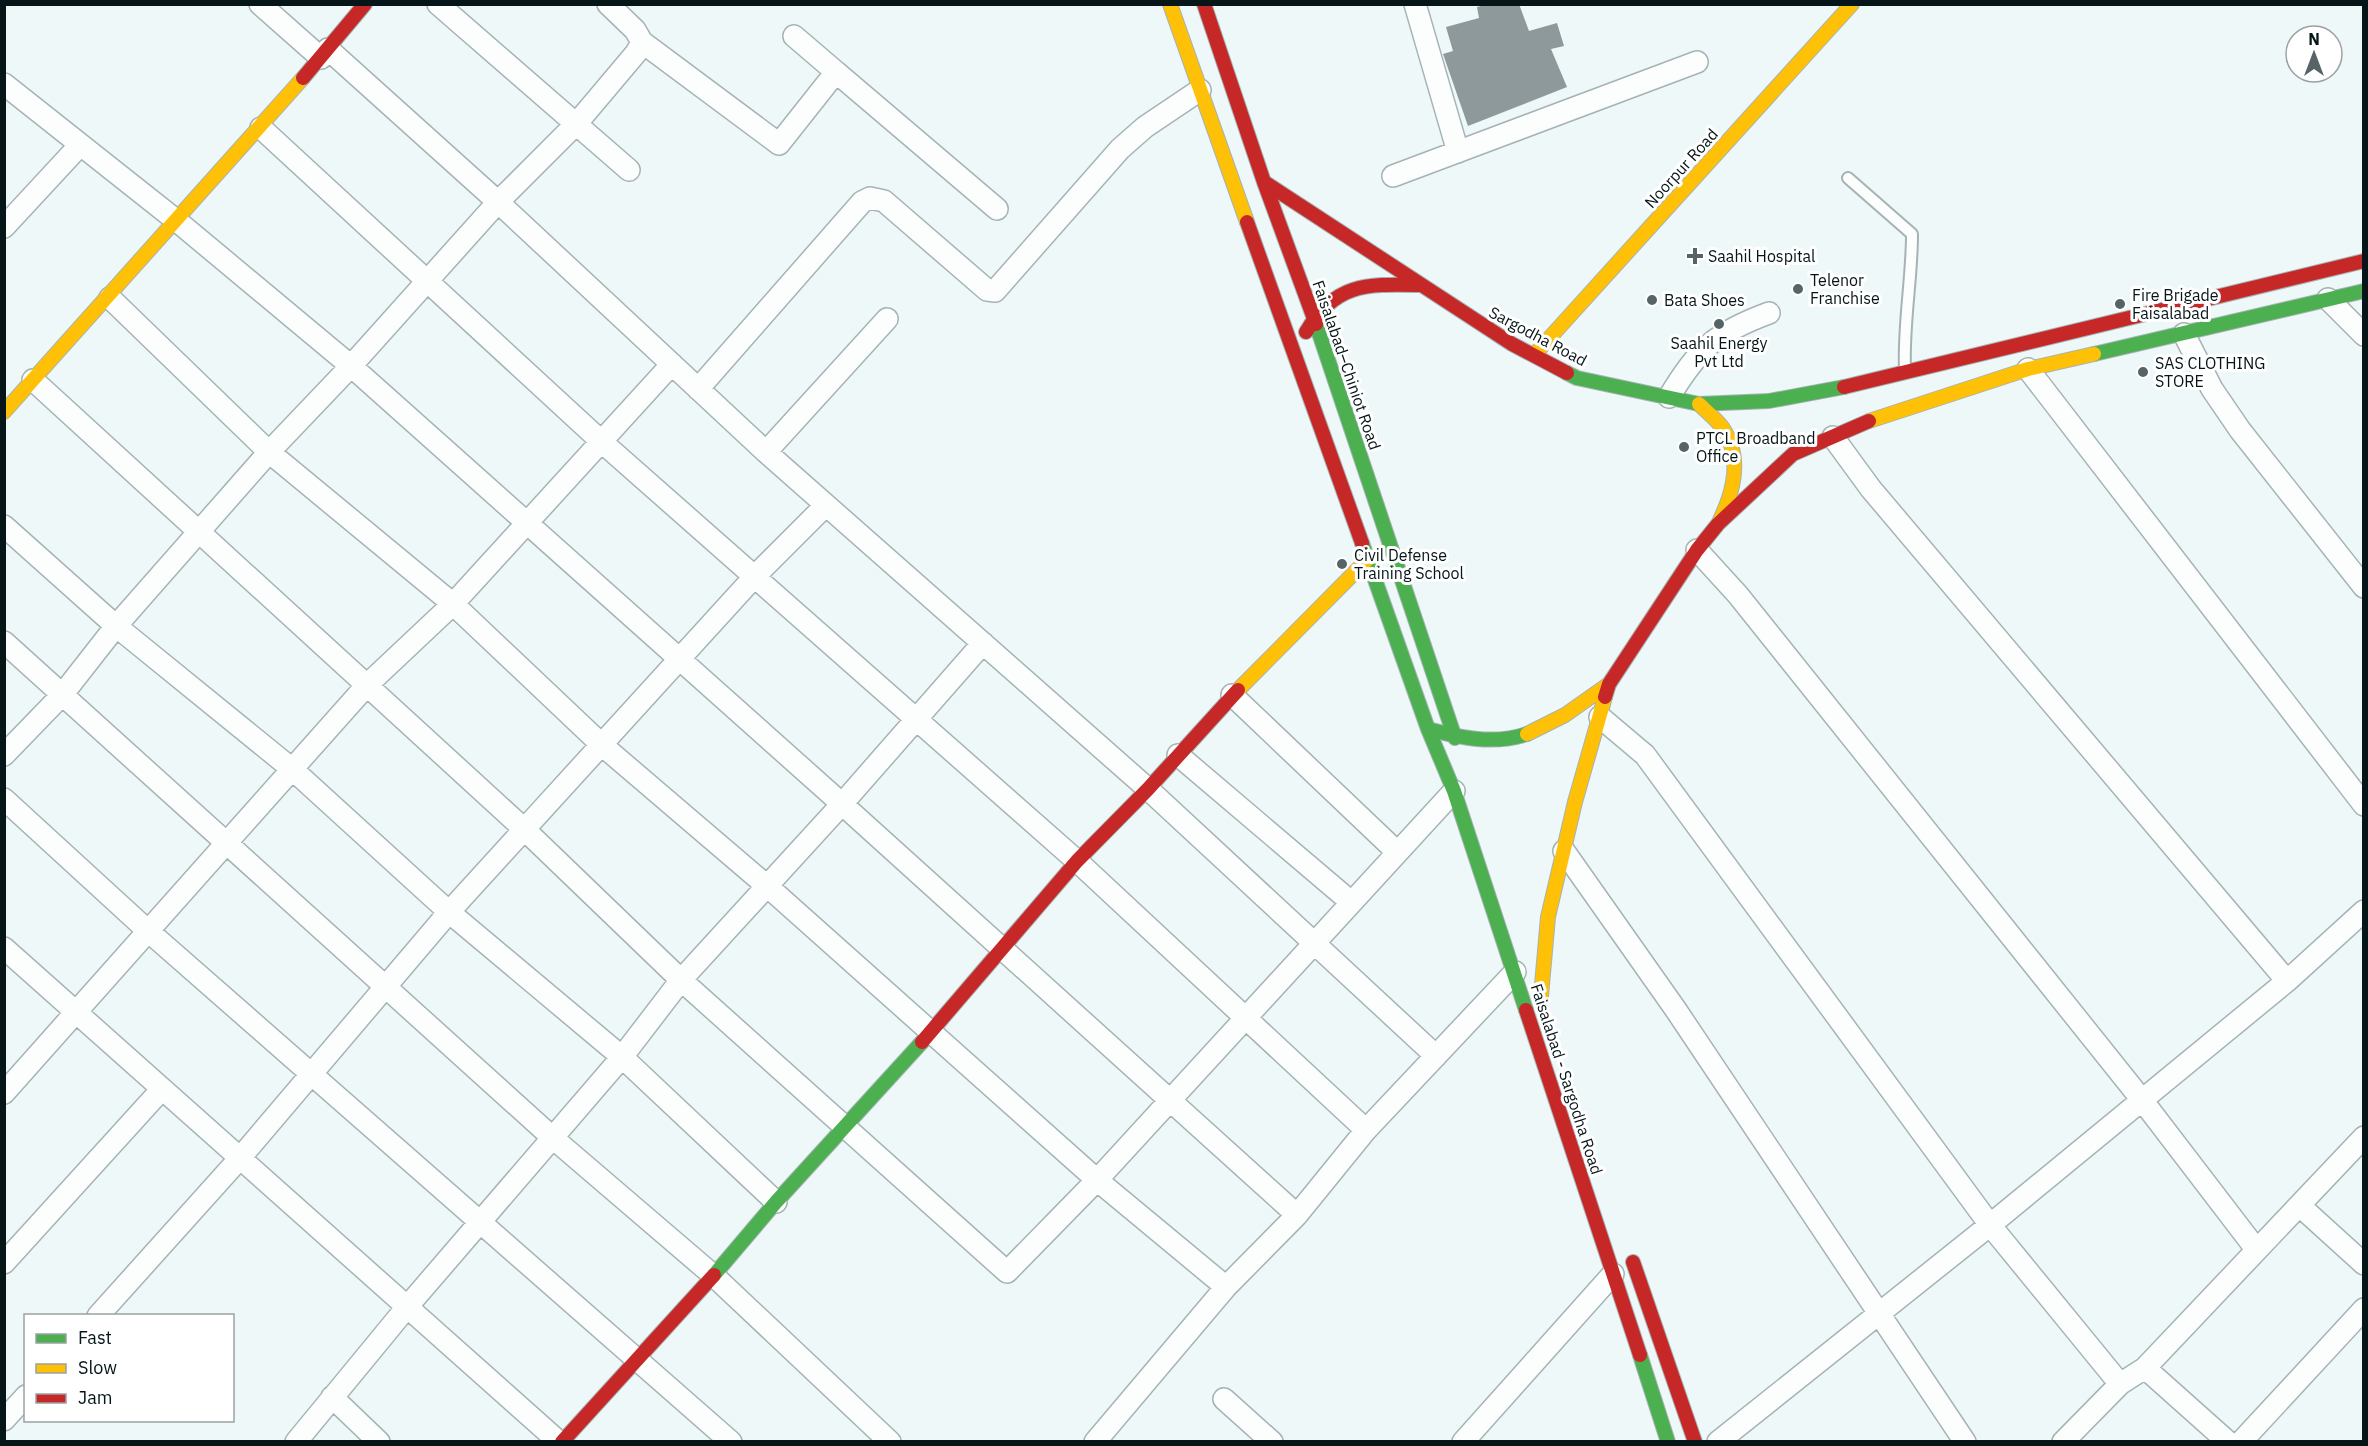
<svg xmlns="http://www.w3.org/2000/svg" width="2368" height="1446" font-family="'IBM Plex Sans',sans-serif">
<rect width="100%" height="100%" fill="#eef8f9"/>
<path fill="#8d999a" d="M1489 4H1519L1529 31 1557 23 1564 46 1551 49 1567 87 1468 126 1443 54 1453 51 1446 27 1479 18 1477 7Z"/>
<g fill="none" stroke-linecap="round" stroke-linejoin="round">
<defs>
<path id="lane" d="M1848 178 1912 234C1912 280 1903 324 1905 370"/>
<path id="street" d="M260 4 321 58
M438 4 629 170
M608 4 635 30 642 42 779 144 836 72 997 209
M1415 4 1458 152
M794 36 836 72
M328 49 498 202 766 452 1148 789 1436 1056
M4 84 177 221 351 366 842 804 1297 1215
M261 128 603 443 1077 861 1366 1130
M1393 176 1697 62
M4 227 80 145
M110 298 269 452 453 604 603 746 767 886 1097 1180 1226 1287
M2328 299 2364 335
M2184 334 2212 389 2240 430 2364 587
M2028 369 2364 805
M33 380 524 829 681 980 1007 1272 1097 1180 1454 791
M698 389 862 202 870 198 884 201 987 290 995 291 1120 149 1145 127 1200 90
M1669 397C1699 348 1715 333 1769 313
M1833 437 1871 489 2287 981
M766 452 887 319
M4 526 116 626 292 769 449 912 622 1057 776 1202
M1697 550 1738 595 2142 1100 2256 1249
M4 642 554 1139 714 1276 890 1442
M1232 695 1397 852
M1600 717 1645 755 1990 1225 2120 1384
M4 755 62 695 116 626 269 452 351 366 498 202 577 123 636 53 642 42
M1178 755 1351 902
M4 799 147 930 731 1442
M1564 851 1676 1010 1965 1442
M4 948 559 1442
M4 1093 367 685 453 604 672 364
M2300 1206 2364 1264
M4 1263 162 1089
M98 1316 240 1158 449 912 755 576 825 506
M2145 1368 2228 1442
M332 1397 379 1442
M1224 1399 1272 1442
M4 1420 26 1396
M296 1442 407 1307 622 1057 681 980 842 804 983 643
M1095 1442 1226 1287 1297 1215 1366 1130 1515 972
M1463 1442 1613 1274
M1718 1442 1990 1225 2287 981 2364 911
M2063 1442 2120 1384 2145 1368 2364 1137
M2241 1442 2364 1309"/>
<path id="fast" d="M1316 324 1455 738
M2094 354 2364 291
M1567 373 1577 378 1699 404 1769 401 1844 387
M1362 543 1428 729C1462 738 1493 745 1527 734
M1428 729 1454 791 1526 1010
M714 1275 776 1202 922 1042
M1640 1355 1668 1442"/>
<path id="slow" d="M1170 4 1247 222
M1535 354 1852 4
M1699 404C1706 411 1716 419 1722 427 1743 457 1734 491 1720 520
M4 412 303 78
M1869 421 2028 369 2094 354
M1238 690 1367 560
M1527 734 1565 715 1609 684
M1541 996 1548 917 1575 802 1605 697"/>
<path id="jam" d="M1204 4 1264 182 1316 324
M303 78 365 4
M1264 182 1512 344 1567 373
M1247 222 1362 543
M1306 332C1335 283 1366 284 1418 285
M1844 387 2364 261
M1605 697 1609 684 1697 550 1718 524 1793 454 1869 421
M1526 1010 1640 1355
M922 1042 1077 861 1148 789 1238 690
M1633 1262 1695 1442
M562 1442 714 1275"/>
</defs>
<use href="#lane" stroke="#a6b3b5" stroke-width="14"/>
<use href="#street" stroke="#a6b3b5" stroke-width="24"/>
<use href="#fast" stroke="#a6b3b5" stroke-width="16"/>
<use href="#slow" stroke="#a6b3b5" stroke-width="16"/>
<use href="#jam" stroke="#a6b3b5" stroke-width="16"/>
<use href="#lane" stroke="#fcfefe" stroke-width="10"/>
<use href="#street" stroke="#fcfefe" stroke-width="21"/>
<use href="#fast" stroke="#4caf50" stroke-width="14"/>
<use href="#slow" stroke="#ffc107" stroke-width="14"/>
<use href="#jam" stroke="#c62828" stroke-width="14"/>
</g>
<g fill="#576467" stroke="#fff" stroke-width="2">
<path d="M1692 247h6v6h6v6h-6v6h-6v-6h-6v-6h6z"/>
<circle cx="1798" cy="289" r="6"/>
<circle cx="1652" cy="300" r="6"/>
<circle cx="2120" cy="304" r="6"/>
<circle cx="1719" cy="324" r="6"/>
<circle cx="2143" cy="372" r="6"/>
<circle cx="1684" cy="447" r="6"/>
<circle cx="1342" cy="564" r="6"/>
</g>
<g text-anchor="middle" stroke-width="6" stroke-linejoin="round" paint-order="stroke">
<g font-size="16" fill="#051518" stroke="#fff">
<text transform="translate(1681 168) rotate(-48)" y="6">Noorpur Road</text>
<text transform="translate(1538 336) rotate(28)" y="6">Sargodha Road</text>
<text transform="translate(1347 365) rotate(71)" y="6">Faisalabad–Chiniot Road</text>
<text transform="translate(1567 1079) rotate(72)" y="6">Faisalabad - Sargodha Road</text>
</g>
<g font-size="16" fill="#051518" stroke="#fff" text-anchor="start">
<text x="1708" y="262">Saahil Hospital</text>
<text x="1810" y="286">Telenor<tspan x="1810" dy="18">Franchise</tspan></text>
<text x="2132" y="301">Fire Brigade<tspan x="2132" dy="18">Faisalabad</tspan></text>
<text x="1664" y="306">Bata Shoes</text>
<text x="1719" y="349" text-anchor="middle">Saahil Energy<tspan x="1719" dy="18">Pvt Ltd</tspan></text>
<text x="2155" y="369">SAS CLOTHING<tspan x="2155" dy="18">STORE</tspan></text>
<text x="1696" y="444">PTCL Broadband<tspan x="1696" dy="18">Office</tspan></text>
<text x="1354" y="561">Civil Defense<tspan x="1354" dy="18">Training School</tspan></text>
</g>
</g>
<rect width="2368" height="1446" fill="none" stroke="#051518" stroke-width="12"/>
<rect x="24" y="1314" width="210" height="108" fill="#ffffff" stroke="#9ba1a3" stroke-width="1.5"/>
<rect x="36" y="1334" width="30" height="9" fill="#4caf50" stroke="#9ba1a3" stroke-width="1.5"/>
<text x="78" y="1344" font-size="18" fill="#051518">Fast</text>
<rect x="36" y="1364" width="30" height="9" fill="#ffc107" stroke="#9ba1a3" stroke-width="1.5"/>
<text x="78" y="1374" font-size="18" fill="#051518">Slow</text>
<rect x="36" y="1394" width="30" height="9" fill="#c62828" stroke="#9ba1a3" stroke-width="1.5"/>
<text x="78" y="1404" font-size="18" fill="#051518">Jam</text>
<g transform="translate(2314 54)"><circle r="28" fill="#ffffff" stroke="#9ba1a3" stroke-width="1.5"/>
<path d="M0-4.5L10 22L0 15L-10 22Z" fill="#576467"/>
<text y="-9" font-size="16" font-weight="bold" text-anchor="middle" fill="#051518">N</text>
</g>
</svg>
